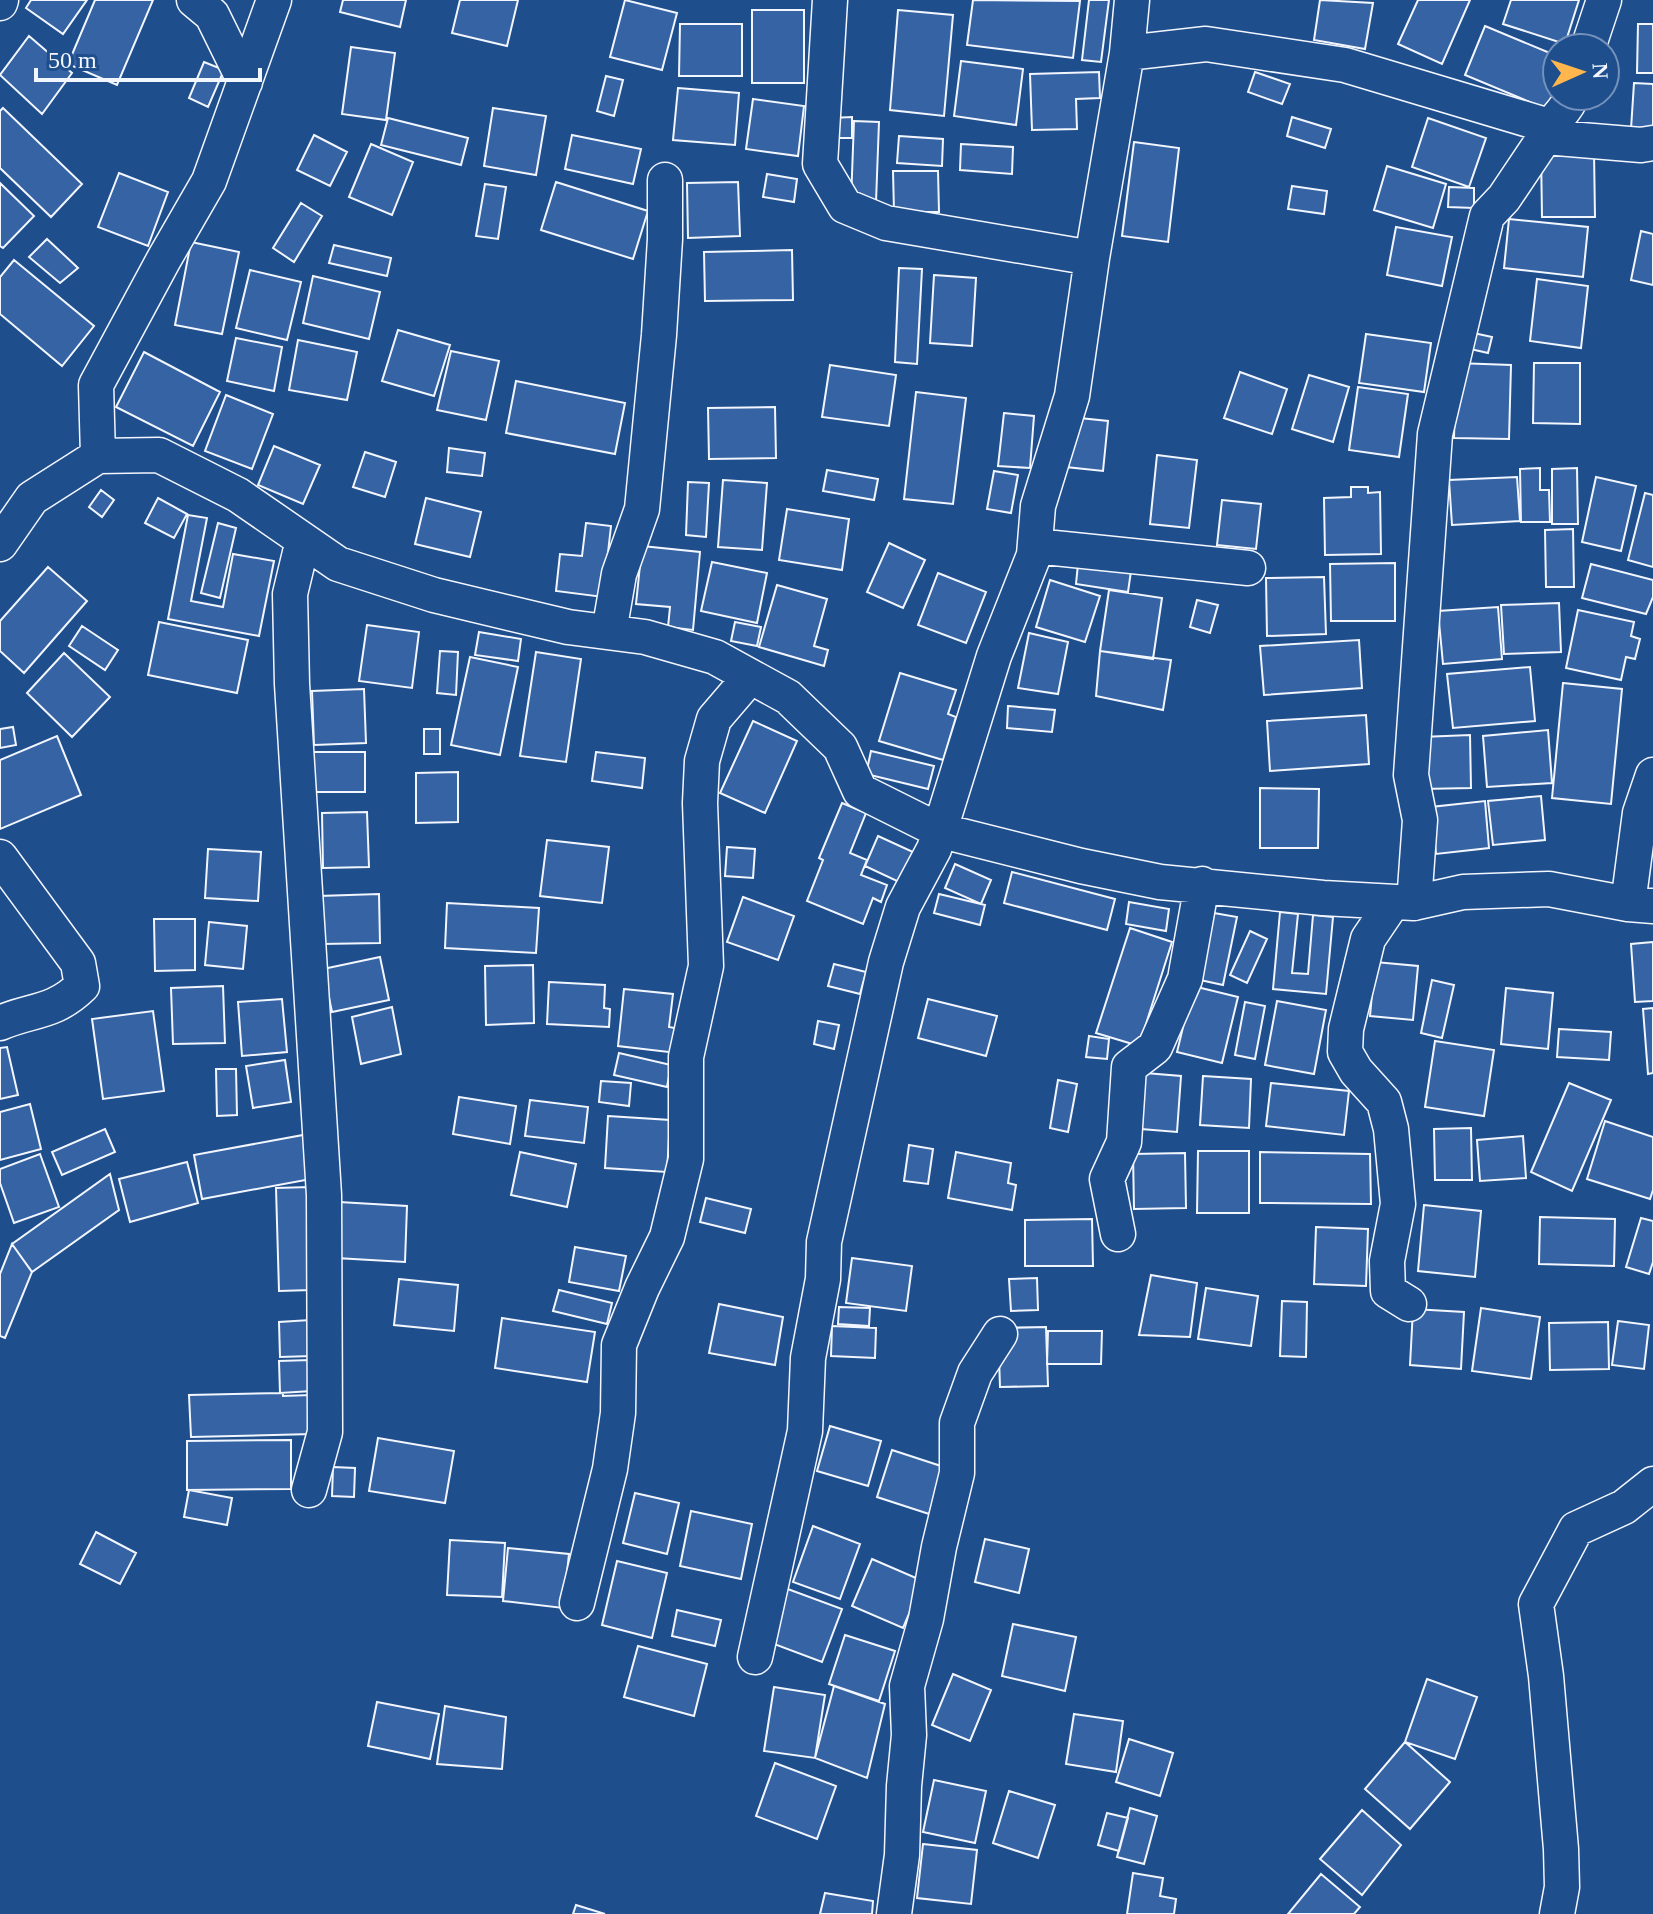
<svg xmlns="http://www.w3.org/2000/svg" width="1653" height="1914" font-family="Georgia,serif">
<rect width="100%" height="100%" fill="#1f4e8c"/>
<path fill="#3563a3" stroke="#f2f6ff" stroke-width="2" d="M31 0H87L63 34 26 8Z
M95 0H153L117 85 68 64Z
M343 0H406L400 27 340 12Z
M460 0H518L507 46 452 33Z
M625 0 677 13 662 70 610 57Z
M973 0 1080 1 1073 58 967 45Z
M1089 0H1109L1101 62 1082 60Z
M1320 0 1373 3 1365 49 1314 40Z
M1418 0H1470L1442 64 1398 44Z
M1511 0H1579L1565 44 1503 24Z
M752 10H804V83H752Z
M898 10 953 15 944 116 890 110Z
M680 24H742V76H679Z
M1638 24H1653V73H1637Z
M1485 26 1557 56V89L1549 110 1465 75Z
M29 36 72 73 42 114 0 75Z
M351 47 395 53 386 120 342 114Z
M961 61 1023 69 1016 125 954 116Z
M204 62 224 70 208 107 189 98Z
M1099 72 1100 98 1076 99 1077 129 1032 130 1030 74Z
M1255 72 1290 84 1282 104 1248 92Z
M606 76 623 80 614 116 597 111Z
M1634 83 1653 84V130L1631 129Z
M678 88 739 93 735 145 673 140Z
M753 99 804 106 798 156 746 149Z
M3 108 82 184 51 217 0 168V111Z
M493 108 546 116 536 175 484 166Z
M852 117V138H831V118Z
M1292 117 1331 129 1325 148 1287 136Z
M388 118 468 138 461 165 381 145Z
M1428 118 1486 138 1469 187 1412 167Z
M854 121 879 122 876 202 851 201Z
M314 135 347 152 330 186 297 170Z
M572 135 641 149 633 184 565 169Z
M899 136 943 139 942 166 897 163Z
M1134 142 1179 148 1168 242 1122 236Z
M371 144 413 162 392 215 349 197Z
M961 144 1013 147 1012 174 960 170Z
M1541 151 1594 152 1595 217H1542Z
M1387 166 1446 184 1433 228 1374 210Z
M893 171H938L939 212H894Z
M119 173 168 192 148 246 98 227Z
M767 174 797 179 794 202 763 197Z
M556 182 648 211 633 259 541 230Z
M738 182 740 236 688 238 687 183Z
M0 183 34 216 3 248 0 246Z
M485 184 506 187 498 239 476 236Z
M1292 186 1327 191 1324 214 1288 209Z
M1449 187 1474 188V208L1448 207Z
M301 203 322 216 294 262 273 248Z
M1509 219 1588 227 1583 277 1504 268Z
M1396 227 1452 237 1442 286 1387 275Z
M1641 231 1653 234V285L1631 280Z
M47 239 78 268 60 283 29 257Z
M191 242 239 252 222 334 175 325Z
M334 245 391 258 387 276 329 263Z
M792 250 793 300 705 301 704 252Z
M14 260 94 326 62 366 0 314V277Z
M899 268 922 269 917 364 895 362Z
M250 270 301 282 287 340 236 328Z
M934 275 976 278 972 346 930 343Z
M313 276 380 292 369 339 303 323Z
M1537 279 1588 286 1581 348 1530 341Z
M398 330 450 345 434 396 382 381Z
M1469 332 1492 337 1488 353 1466 348Z
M1366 334 1431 343 1424 392 1359 383Z
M236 338 282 347 274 391 227 381Z
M298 340 357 352 347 400 289 390Z
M451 351 499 361 486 420 437 410Z
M144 352 220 392 193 446 116 407Z
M1456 363 1511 365 1509 439 1454 438Z
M1534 363H1580V424L1533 423Z
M830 365 896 375 889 426 822 417Z
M1240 372 1287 389 1272 434 1224 418Z
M1309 375 1349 387 1333 442 1292 429Z
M516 381 625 403 615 454 506 433Z
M1358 387 1408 394 1399 457 1349 450Z
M916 392 966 398 953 504 904 499Z
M226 395 273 414 252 469 205 451Z
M775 407 776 458 709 459 708 408Z
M1004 413 1034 416 1030 468 998 466Z
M1070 417 1108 421 1103 471 1066 467Z
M274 446 320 465 303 504 258 485Z
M449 448 485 453 482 476 447 472Z
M365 452 396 462 385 497 353 487Z
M1157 455 1197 460 1189 528 1150 524Z
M1540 468V490H1549L1550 522H1521L1520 469Z
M1577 468 1578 524H1552V469Z
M827 470 878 479 874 500 823 491Z
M994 471 1018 475 1011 513 987 509Z
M1517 477 1520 521 1452 525 1449 480Z
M1596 477 1636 486 1621 551 1582 542Z
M723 480 767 483 762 550 718 547Z
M688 482 709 483 706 537 686 535Z
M1351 487H1368V493L1380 492 1381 554 1325 555 1324 498 1351 497Z
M101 490 114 500 102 517 89 507Z
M1645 493 1653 495V567L1628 560Z
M158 498 187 514 174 538 145 523Z
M426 498 481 512 470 557 415 544Z
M1222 500 1261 504 1256 549 1217 545Z
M787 509 849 519 842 570 779 560Z
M188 515 207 518 191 601 223 607 233 554 274 561 259 636 168 619Z
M218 523 236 528 220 598 201 593Z
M586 523 611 526 603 597 556 591 560 554 582 556Z
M1573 529 1574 587H1546L1545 530Z
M889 543 925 560 903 608 867 592Z
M642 546 700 552 693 630 668 627 670 607 636 604Z
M712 562 767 573 757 623 701 611Z
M1395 563V621H1331L1330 564Z
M1078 564 1131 571 1128 592 1076 584Z
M1591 564 1653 580V597L1646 614 1582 598Z
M48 567 87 601 24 673 0 651V621Z
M938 573 986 592 966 643 918 625Z
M1324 577 1326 634 1267 636 1266 578Z
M1050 580 1100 596 1085 642 1036 627Z
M777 585 827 599 814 646 828 650 824 666 759 647Z
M1109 590 1162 598 1153 659 1100 651Z
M1197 600 1218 605 1210 633 1190 627Z
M1559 603 1561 652 1504 654 1501 605Z
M1498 607 1502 659 1443 664 1438 611Z
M1578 610 1634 622 1631 636 1640 639 1635 659 1626 657 1621 680 1566 668Z
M159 622 248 640 237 693 148 675Z
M735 622 761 627 757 646 731 641Z
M367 625 419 632 412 688 359 681Z
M82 626 118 650 105 670 69 646Z
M479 632 521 639 518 661 475 655Z
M1029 633 1068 642 1058 694 1018 688Z
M1359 640 1362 688 1264 695 1260 646Z
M440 651 458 652 456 695 437 693Z
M1100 651 1171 660 1163 710 1096 696Z
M536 652 581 659 566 762 520 756Z
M64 653 110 697 72 737 27 693Z
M470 657 518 667 500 755 451 745Z
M1530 667 1535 721 1453 728 1447 674Z
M900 673 956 690 948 714 956 717 943 760 879 741Z
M1563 683 1622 689 1611 804 1552 798Z
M364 689 366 743 314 745 312 691Z
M1008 706 1055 710 1052 732 1007 728Z
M1366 715 1369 764 1270 771 1267 721Z
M753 721 797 741 765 813 720 793Z
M13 727 16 745 0 748V729Z
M424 729H440V754H424Z
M1548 730 1552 783 1487 787 1483 736Z
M1470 735 1471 788 1422 789 1421 737Z
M57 736 81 795 0 829V760Z
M871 751 934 766 928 789 866 774Z
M313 752H365V792H313Z
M596 752 645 758 642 788 592 781Z
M458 772V822L416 823V773Z
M1260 788 1319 789 1318 848H1260Z
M1541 796 1545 840 1493 845 1488 801Z
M1485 801 1489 848 1436 854 1431 807Z
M842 803 866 813 850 853 867 860 861 875 887 885 881 902 873 898 863 924 807 901 823 860 819 858Z
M367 812 369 867 323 868 322 813Z
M878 836 913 852 899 882 865 866Z
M547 840 609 847 602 903 540 896Z
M727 847 755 849 753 878 725 876Z
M208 849 261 852 258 901 205 898Z
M955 864 991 880 981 904 945 888Z
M1012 872 1115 899 1107 930 1004 903Z
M379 894 380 943 321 944 319 896Z
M939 894 985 905 980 925 934 913Z
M743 897 794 916 778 960 727 942Z
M1129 902 1169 909 1166 931 1126 924Z
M447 903 539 908 536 953 445 948Z
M1280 912 1298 914 1292 973 1308 974 1313 915 1333 917 1326 994 1273 989Z
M1214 913 1237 917 1223 985 1200 980Z
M154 919H195V970L155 971Z
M209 922 247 926 243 969 205 965Z
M1130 928 1172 942 1139 1046 1096 1033Z
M1250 931 1267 939 1247 983 1230 975Z
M1653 942V1001L1635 1002 1631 944Z
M380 957 389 1000 332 1012 323 969Z
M1375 962 1418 966 1413 1020 1370 1016Z
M834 964 866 972 860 994 828 986Z
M533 965 534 1023 486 1025 485 966Z
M1432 980 1454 985 1442 1038 1421 1033Z
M549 982 605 985 604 1008 610 1009 609 1027 547 1024Z
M223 986 225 1043 173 1044 171 988Z
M1193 986 1238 997 1222 1063 1177 1052Z
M1506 988 1553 993 1548 1049 1501 1044Z
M624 989 673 994 669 1027 680 1029 677 1053 618 1046Z
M282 999 287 1052 242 1056 238 1002Z
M928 999 997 1016 986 1056 918 1038Z
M1277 1001 1326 1010 1314 1074 1265 1065Z
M1245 1002 1265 1006 1255 1059 1235 1055Z
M392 1007 401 1054 361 1064 352 1017Z
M1653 1008V1073L1648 1074 1643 1009Z
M153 1011 164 1091 103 1099 92 1019Z
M818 1021 839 1025 834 1049 814 1044Z
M1559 1029 1611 1032 1609 1060 1557 1057Z
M1089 1036 1109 1039 1107 1059 1086 1057Z
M1435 1041 1494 1050 1484 1116 1425 1107Z
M7 1047 18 1095 0 1099V1048Z
M619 1053 671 1065 667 1087 614 1075Z
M285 1060 291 1102 253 1108 246 1066Z
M216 1069H236L237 1115 217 1116Z
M1133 1072 1181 1076 1177 1132 1129 1128Z
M1203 1076 1251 1079 1249 1128 1200 1125Z
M1058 1080 1077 1084 1068 1132 1050 1128Z
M601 1081 631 1083 629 1106 599 1102Z
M1271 1083 1349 1091 1344 1135 1266 1126Z
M1569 1083 1611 1100 1572 1191 1531 1172Z
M459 1097 516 1106 510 1144 453 1134Z
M530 1100 588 1107 584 1143 525 1136Z
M30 1104 41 1149 0 1160V1112Z
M608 1116 670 1120 667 1172 605 1168Z
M1605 1121 1653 1137V1190L1650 1199 1587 1179Z
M1471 1128 1472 1180H1435L1434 1129Z
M105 1129 115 1152 62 1175 52 1152Z
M303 1135 311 1179 202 1199 194 1155Z
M1523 1136 1526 1178 1480 1181 1477 1140Z
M909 1145 933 1149 928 1184 904 1181Z
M1198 1151H1249V1213H1197Z
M520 1152 576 1164 567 1207 511 1195Z
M956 1152 1011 1163 1008 1183 1016 1185 1012 1210 948 1198Z
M1260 1152 1370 1154 1371 1204 1260 1203Z
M1185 1153 1186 1208 1134 1209 1133 1154Z
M40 1154 59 1207 14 1223 0 1183V1169Z
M187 1162 198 1203 130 1222 119 1179Z
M110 1174 119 1210 32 1272 12 1244Z
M309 1187 311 1290 279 1291 276 1188Z
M706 1198 751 1209 745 1233 700 1222Z
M339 1202 407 1206 405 1262 336 1258Z
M1424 1205 1481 1211 1475 1277 1418 1271Z
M1540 1217 1615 1219 1614 1266 1539 1264Z
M1641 1218 1653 1221V1262L1649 1274 1626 1267Z
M1092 1219 1093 1266H1025V1220Z
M1316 1227 1368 1229 1366 1286 1314 1284Z
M12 1244 32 1272 5 1338 0 1336V1274Z
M575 1247 626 1256 619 1291 569 1282Z
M852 1258 912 1266 906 1311 846 1303Z
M1151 1275 1197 1283 1190 1337 1139 1335Z
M1037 1278 1038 1310 1011 1311 1009 1279Z
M399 1279 458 1285 454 1331 394 1325Z
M1206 1288 1258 1296 1251 1346 1198 1339Z
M559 1290 612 1303 607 1324 553 1311Z
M1282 1301 1307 1302 1306 1357 1280 1356Z
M719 1304 783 1317 775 1365 709 1353Z
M839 1307 870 1308 869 1326 838 1324Z
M1481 1308 1540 1317 1531 1379 1472 1371Z
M1413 1309 1464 1312 1461 1369 1410 1365Z
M502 1318 595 1332 587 1382 495 1368Z
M310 1320 312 1356 280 1357 279 1322Z
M1618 1321 1649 1325 1644 1369 1612 1365Z
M1608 1322 1609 1369 1550 1370 1549 1323Z
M832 1326 876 1328 875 1358 831 1356Z
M1046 1327 1048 1386 1000 1387 998 1328Z
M1048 1331H1102L1101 1364H1047Z
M310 1360 312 1391 280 1393 279 1361Z
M283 1393V1396L311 1395 312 1434 191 1437 189 1395Z
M830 1426 881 1441 868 1486 817 1471Z
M378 1438 454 1451 445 1503 369 1491Z
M291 1440V1489L187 1490V1441Z
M892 1450 944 1467 929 1514 877 1497Z
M333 1467 355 1468 354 1497 332 1496Z
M189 1490 232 1498 227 1525 184 1517Z
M635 1493 679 1503 667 1554 623 1543Z
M691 1511 752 1524 741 1579 680 1566Z
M813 1526 860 1544 840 1599 793 1582Z
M96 1532 136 1553 120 1584 80 1564Z
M985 1539 1029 1549 1019 1593 975 1582Z
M450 1540 505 1543 502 1597 447 1595Z
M508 1548 569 1554 563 1608 503 1601Z
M872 1559 923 1581 903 1628 852 1606Z
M617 1561 667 1573 652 1638 602 1625Z
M785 1588 842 1609 822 1662 766 1641Z
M677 1610 721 1620 715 1646 672 1636Z
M1013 1624 1076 1637 1065 1691 1002 1676Z
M845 1635 895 1651 879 1701 829 1684Z
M638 1646 707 1664 694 1716 624 1697Z
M953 1674 991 1690 970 1741 932 1725Z
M1427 1679 1477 1697 1455 1759 1405 1742Z
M834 1686 885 1704 867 1778 815 1758Z
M774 1687 825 1695 815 1758 764 1751Z
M377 1702 439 1714 430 1759 368 1746Z
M445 1706 506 1717 502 1769 437 1764Z
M1074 1714 1123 1721 1116 1772 1066 1764Z
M1129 1739 1173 1753 1160 1796 1116 1782Z
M1405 1742 1450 1782 1410 1829 1365 1789Z
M775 1763 836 1786 817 1839 756 1816Z
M934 1780 986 1791 975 1843 923 1832Z
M1009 1791 1055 1805 1038 1858 993 1843Z
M1130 1808 1157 1816 1144 1864 1117 1857Z
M1362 1810 1401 1845 1362 1895 1320 1859Z
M1107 1813 1128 1818 1119 1851 1098 1845Z
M923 1844 977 1850 971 1904 917 1898Z
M1133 1873 1163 1878 1160 1896 1176 1899 1174 1914H1127Z
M1321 1874 1360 1907 1354 1914H1288Z
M825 1893 873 1901 872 1914H820Z
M576 1905 605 1914H573Z"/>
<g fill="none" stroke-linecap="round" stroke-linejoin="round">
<defs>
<path id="minor" d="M194 0 212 15 245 82
M830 0 820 164 845 206 886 223 1092 258
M0 3 1 0
M1588 48 1604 0
M1127 53 1206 44 1345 65 1549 126
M1545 137 1641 145 1653 143
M98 456 96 385 164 259 209 181 274 0
M303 540 290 594 292 684 324 1195 325 1432 309 1490
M0 544 32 498 98 456 159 455 238 495 338 564 434 595 568 627 645 637 715 657 788 697 840 747 860 791 938 830 1081 866 1160 882 1323 898 1414 903 1463 892 1549 889 1628 904 1653 906
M1035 546 1248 568
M609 632 619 574 642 509 659 335 665 239V180
M0 857 78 963 82 986C53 1014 32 1009 0 1023
M1393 902 1368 939 1346 1029 1345 1052 1356 1071 1384 1102 1391 1129 1398 1204 1387 1261 1388 1291 1409 1304
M1414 903 1420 820 1411 775 1435 434 1487 216 1504 198 1545 137C1551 121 1566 112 1572 96
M1628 904 1640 813 1653 775
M1118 1234 1107 1179 1124 1142 1129 1067 1155 1047 1185 979 1202 884
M577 1603 610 1469 618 1413 619 1345 642 1288 667 1237 686 1159V1057L706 966 700 803 702 761 714 719 750 677
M755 1657 805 1431 808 1358 823 1279 824 1242 886 962 903 907 934 849 994 656 1034 555 1038 506 1072 396 1092 258 1127 53 1132 0
M894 1914 902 1855 904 1786 909 1735 907 1686 926 1619 939 1547 957 1473V1423L975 1373 1000 1334
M1557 1914 1562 1887 1561 1849 1546 1676 1536 1604 1576 1529 1624 1507 1653 1484"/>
</defs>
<use href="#minor" stroke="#f2f6ff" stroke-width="37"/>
<use href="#minor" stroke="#1f4e8c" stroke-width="34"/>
</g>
<g transform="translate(1581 72) rotate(87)"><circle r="38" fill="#1f4e8c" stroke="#7391ba" stroke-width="2"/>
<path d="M0-6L14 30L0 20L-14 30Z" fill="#ffb74d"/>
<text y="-12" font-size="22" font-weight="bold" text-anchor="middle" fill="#f2f6ff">N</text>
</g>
<path d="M36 68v12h224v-12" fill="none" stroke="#f2f6ff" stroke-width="4"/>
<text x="48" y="68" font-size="24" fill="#f2f6ff" stroke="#1f4e8c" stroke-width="6" paint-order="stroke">50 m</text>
</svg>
